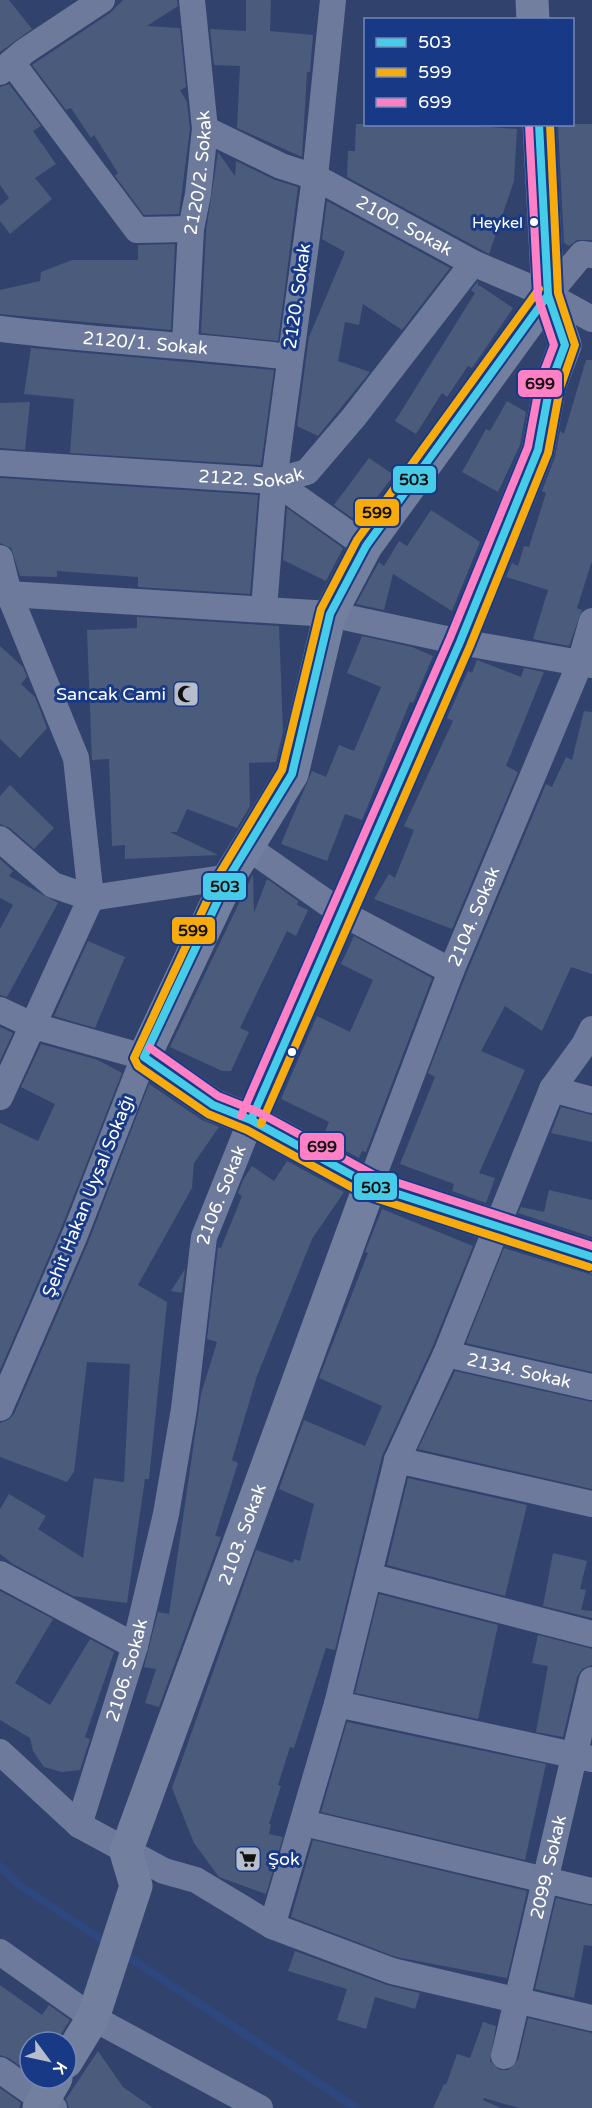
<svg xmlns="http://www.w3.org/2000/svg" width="592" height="2108" font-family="'Varela Round',sans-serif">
<rect width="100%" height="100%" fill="#31436d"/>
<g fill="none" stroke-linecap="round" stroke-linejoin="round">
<path stroke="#2e477f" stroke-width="8" d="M0 1866 19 1885 110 1945
M121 1952 356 2108"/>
</g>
<path fill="#4b5b7c" d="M0 0H9L32 29 0 52Z
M123 0H177L178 6 147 26 180 28 186 87 180 90 187 102 190 129 179 214 144 215 115 176 118 173 94 135 91 138 71 108 66 110 32 65 110 13Z
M246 0H271L270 31 313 35 310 72H307L302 157 237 128 240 66 214 65 210 29 246 31Z
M9 84 41 126 33 131 56 164 35 178 52 199 10 234 0 221V206L9 198 0 185V87Z
M356 124H449L517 129 514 181 489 254 347 177 348 151H355Z
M558 124H592V240H577L569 246 564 243Z
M218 152 235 176 236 161 275 180 298 187 278 341 201 333 206 231Z
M327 201 450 268 402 330 363 304 359 325 345 322 338 361 370 372 318 436 297 426 309 337 345 252 322 239Z
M175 244 171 330 0 314V290L40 281 41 272 72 260H138V245Z
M478 281V287L479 285 513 308 472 368 468 366 447 397 442 393 416 434 395 421 475 293 471 290Z
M31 348 274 370 261 465 70 453 74 399 24 394Z
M586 360H592V561L577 608 582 610 569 646 533 639 548 590 506 577 512 563 518 566 524 546 529 547 546 493 542 491 555 457 560 431 564 434Z
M507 401 526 412 520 445 498 492 462 472 486 429 490 431Z
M30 402 25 450 0 448V403Z
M369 458 394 475 358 522 334 505Z
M0 478 258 495 250 594 138 587V577L57 571V577L20 576 11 548 0 543Z
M287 508 343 548 326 581 283 560Z
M431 510 480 542 452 611 393 574 384 610 356 604 379 562 384 566 399 541 407 546Z
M137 617 279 626 283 731 276 762 249 763 250 806 237 828 187 809 177 832H170L218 855 125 859V845L112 846 109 759 92 760 87 630 137 628Z
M362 636 412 647 433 656 413 703 410 702 362 820 345 814 327 861 281 844 312 771 326 777 339 745 354 751 381 687 347 673Z
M0 646 23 667 27 677 21 684 35 697 47 728 20 758 0 739Z
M477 660 521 677 524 668 544 672 506 766 518 772 452 929 374 899 389 874 395 878 414 830 404 826 453 721 447 718 468 671 472 673Z
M584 711 592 712V974L571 967 542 1031 505 1006 481 1051 525 1070 479 1173 495 1178 486 1203 452 1191 454 1184 400 1164 435 1077 428 1073 465 977 546 784 552 787 566 757 572 760Z
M10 785 54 828 34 849 10 828 0 824V796Z
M0 859 13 871 9 876 58 903 7 997 0 995V929L13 905 0 898Z
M253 874 254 913 267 879 298 901 297 905 308 910 296 936 287 931 240 1028 249 1032 231 1071H222L170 1047Z
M354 936 432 978 366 1152 362 1151 359 1158 322 1138 329 1122 281 1099 317 1016 350 1032 373 980 341 964Z
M88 941 125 957 95 1028 54 1016Z
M0 1027 13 1033 0 1061Z
M41 1044 98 1060 122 1073 60 1231 0 1370V1123L38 1141 55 1104 21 1087Z
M149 1084 202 1120 219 1127 194 1163 192 1188 138 1285 167 1302 149 1479H145L127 1603 73 1596 13 1564 0 1554V1509L9 1494 46 1516 38 1529 83 1558 94 1478 124 1482 130 1364 87 1362 74 1472 67 1482 0 1457V1423L8 1420 14 1414 88 1243Z
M561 1107 592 1115V1142L551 1133Z
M287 1161 344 1192 312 1239 257 1376 232 1460 238 1463 215 1536 221 1537 159 1707 145 1703 156 1669 144 1667 158 1612 169 1614 201 1394 217 1342 207 1339 218 1247 221 1248 242 1196 238 1193 243 1180 252 1166 274 1181Z
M549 1190 592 1200V1237L518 1213 521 1207 544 1212Z
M382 1209 473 1246 432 1348 382 1456 335 1650 326 1648 294 1748 290 1747 278 1785 281 1786 269 1824H271L269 1834 283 1837 266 1894 219 1877 194 1843 172 1788 256 1550 293 1563 294 1559 300 1561 314 1504 279 1489 304 1420 365 1446 382 1406 319 1378 368 1253 365 1252Z
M504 1248 592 1275V1372L466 1343Z
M185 1269 182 1293 171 1291Z
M455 1371 592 1402V1489L418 1449Z
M408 1478 527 1505 505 1596 387 1565Z
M553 1553 587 1561 580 1589 586 1590 581 1610 592 1611V1618L543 1606Z
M0 1591 53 1619 15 1683 50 1705 90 1639 114 1652 85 1737 90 1739 80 1770 62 1772 44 1767 33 1751 30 1738 0 1720Z
M379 1594 498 1625 478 1719 355 1693Z
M538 1635 592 1649V1665L582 1669 577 1677 563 1737 536 1732 548 1666 532 1663Z
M347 1722 546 1764 525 1860 321 1812Z
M313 1840 527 1891 507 1978 396 1957 291 1917Z
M556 1898 592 1906V1946L584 1945 574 1998 535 1989Z
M295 1951 387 1985 420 1993 415 2009 375 1997 366 2029 337 2020 347 1989 288 1971Z
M0 1985 42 2015 49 2005 70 2020 56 2042H30V2073L9 2058 0 2055Z
M528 2018 592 2033V2108H519L484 2098 483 2100 501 2108H433L444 2084 446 2085 457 2054 470 2058 483 2022 496 2026 490 2061 500 2070H508L518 2060Z
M98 2051 123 2087 153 2108H69L66 2099Z
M0 2088 21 2103 19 2108H0Z"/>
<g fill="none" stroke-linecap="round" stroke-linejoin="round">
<g stroke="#6d7a9b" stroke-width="26">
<path d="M333 0 315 177 274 481 366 546"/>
<path d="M13 64 137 230 191 229"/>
<path d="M0 72 25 51 102 0"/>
<path id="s1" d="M205 129 281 166 315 177 473 263 548 295 582 254 592 255"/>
<path d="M548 295 592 319"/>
<path id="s2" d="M0 329C96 341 192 345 289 357"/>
<path id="s3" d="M185 344 191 229 198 194 205 129 192 0"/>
<path id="s4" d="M0 463 274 481 307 472 354 417 473 263"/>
<path d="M0 558 9 594 76 758 91 898 229 877"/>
<path d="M9 594 330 614 460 642 580 663 592 621"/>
<path d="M264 609 274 481"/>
<path d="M0 839 53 885 91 898 0 1097"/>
<path d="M246 846 340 912 451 971"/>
<path d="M0 1010 34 1026 144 1057 74 1237 0 1408"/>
<path d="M552 1089 592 1100"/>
<path id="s5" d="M370 1185 451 971 580 663 592 665"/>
<path id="s6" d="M446 1354 592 1387"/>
<path d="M397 1460 592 1504"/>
<path d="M0 1574 135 1646"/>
<path d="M369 1576 592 1634"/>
<path d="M337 1704 592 1759"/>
<path d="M0 1752 79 1825 164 1871 196 1880 272 1926 392 1971 592 2018"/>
<path d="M304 1823 592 1891"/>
<path id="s7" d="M79 1825 135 1646 166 1514 184 1409 204 1237 251 1120"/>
<path d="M272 1926 337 1704 397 1460 446 1354 552 1089 584 1045 592 1029"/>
<path d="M0 1952 93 2018 260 2108"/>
<path id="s8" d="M504 2056 592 1680"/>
<path d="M0 2070 54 2108"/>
</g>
<g stroke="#727f9f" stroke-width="33">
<path d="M532 0 533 20"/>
<path d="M548 295 366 546 330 614 292 774 229 877 144 1057 213 1105 251 1120 370 1185 592 1257"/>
<path d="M251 1120 460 642 538 450 550 385 565 345 548 295 539 124"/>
<path id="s9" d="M66 2062 93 2018 136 1886 126 1852 370 1185"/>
<path d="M39 2108 56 2078"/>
</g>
<defs>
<path id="bus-1" d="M548 295 366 546 330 614 292 774 229 877 144 1057 213 1105 251 1120 370 1185 592 1257
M251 1120 460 642 538 450 550 385 565 345 548 295 539 124"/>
<path id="bus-2" d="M539 289 357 540 321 609 282 770 220 873 134 1058 138 1066 208 1114 247 1130 366 1195 589 1267
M261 1124 470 646 548 453 560 388 575 345 558 293 550 124"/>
<path id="bus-3" d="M150 1048 218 1096 256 1111 374 1175 592 1246
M241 1116 450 638 528 447 540 382 554 345 538 297 529 125"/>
</defs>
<use href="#bus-1" stroke="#183986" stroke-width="12"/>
<use href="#bus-2" stroke="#183986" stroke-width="12"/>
<use href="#bus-3" stroke="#183986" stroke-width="12"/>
<use href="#bus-1" stroke="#46cce9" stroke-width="8"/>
<use href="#bus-2" stroke="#f8ab0d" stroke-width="8"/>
<use href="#bus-3" stroke="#ff80c5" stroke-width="8"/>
</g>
<defs>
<symbol id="mosque-square" viewBox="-11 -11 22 22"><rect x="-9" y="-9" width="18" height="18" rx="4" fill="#b7bdcc" stroke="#183986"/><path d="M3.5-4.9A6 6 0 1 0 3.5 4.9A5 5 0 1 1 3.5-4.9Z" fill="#111"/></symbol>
<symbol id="supermarket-square" viewBox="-11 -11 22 22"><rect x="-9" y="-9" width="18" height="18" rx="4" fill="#b7bdcc" stroke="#183986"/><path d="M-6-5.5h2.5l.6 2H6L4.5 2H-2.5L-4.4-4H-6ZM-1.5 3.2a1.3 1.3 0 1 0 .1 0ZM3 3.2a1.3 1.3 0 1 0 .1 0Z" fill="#111"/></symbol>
</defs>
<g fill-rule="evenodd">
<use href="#mosque-square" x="171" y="679" width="30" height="30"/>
<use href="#supermarket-square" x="233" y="1844" width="30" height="30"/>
</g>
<g fill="#fff" stroke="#183986" stroke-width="2">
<circle cx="534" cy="222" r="5"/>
<circle cx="292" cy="1052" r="5"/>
</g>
<g text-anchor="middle" stroke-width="6" stroke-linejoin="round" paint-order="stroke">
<g font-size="16" fill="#fff" stroke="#183986" text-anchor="end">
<text x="523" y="228">Heykel</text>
</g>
<g font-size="18" fill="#fff" stroke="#183986">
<text dy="6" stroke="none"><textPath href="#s3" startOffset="172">2120/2. Sokak</textPath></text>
<text dy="6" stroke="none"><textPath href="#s1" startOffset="222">2100. Sokak</textPath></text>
<text transform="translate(297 296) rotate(-82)" y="6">2120. Sokak</text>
<text dy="6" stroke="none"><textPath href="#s2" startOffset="146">2120/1. Sokak</textPath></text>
<text dy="6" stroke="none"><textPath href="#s4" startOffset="252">2122. Sokak</textPath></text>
<text dy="6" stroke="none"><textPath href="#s5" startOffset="288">2104. Sokak</textPath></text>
<text transform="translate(88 1196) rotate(-68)" y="6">Şehit Hakan Uysal Sokağı</text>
<text dy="6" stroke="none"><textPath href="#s7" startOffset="648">2106. Sokak</textPath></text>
<text dy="6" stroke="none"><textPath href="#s6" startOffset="75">2134. Sokak</textPath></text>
<text dy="6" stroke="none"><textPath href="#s9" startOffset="564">2103. Sokak</textPath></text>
<text dy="6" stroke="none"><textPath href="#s7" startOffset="162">2106. Sokak</textPath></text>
<text dy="6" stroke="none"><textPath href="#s8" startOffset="194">2099. Sokak</textPath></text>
</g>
<g font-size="18" fill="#fff" stroke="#183986" text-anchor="end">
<text x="166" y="700">Sancak Cami</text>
<text x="268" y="1865" text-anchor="start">Şok</text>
</g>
</g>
<g stroke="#183986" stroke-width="2">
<rect x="517" y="369" width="46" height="29" rx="6" fill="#ff80c5"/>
<rect x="392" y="465" width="45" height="29" rx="6" fill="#46cce9"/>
<rect x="354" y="498" width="46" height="29" rx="6" fill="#f8ab0d"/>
<rect x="202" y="872" width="45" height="29" rx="6" fill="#46cce9"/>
<rect x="171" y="916" width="45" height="29" rx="6" fill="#f8ab0d"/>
<rect x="299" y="1132" width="46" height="29" rx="6" fill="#ff80c5"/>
<rect x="353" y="1172" width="45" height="29" rx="6" fill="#46cce9"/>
</g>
<g font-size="16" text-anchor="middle" font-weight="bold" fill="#111">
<text x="540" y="389">699</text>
<text x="414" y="485">503</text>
<text x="377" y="518">599</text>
<text x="225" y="892">503</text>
<text x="193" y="936">599</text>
<text x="322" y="1152">699</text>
<text x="376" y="1193">503</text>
</g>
<rect x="364" y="18" width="210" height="108" fill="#183986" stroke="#7488b6" stroke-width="1.5"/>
<rect x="376" y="38" width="30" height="9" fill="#46cce9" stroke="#7488b6" stroke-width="1.5"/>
<text x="418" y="48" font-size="18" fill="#ffffff">503</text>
<rect x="376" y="68" width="30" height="9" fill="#f8ab0d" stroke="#7488b6" stroke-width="1.5"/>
<text x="418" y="78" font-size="18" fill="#ffffff">599</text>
<rect x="376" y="98" width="30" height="9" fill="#ff80c5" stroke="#7488b6" stroke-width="1.5"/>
<text x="418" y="108" font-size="18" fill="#ffffff">699</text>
<g transform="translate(48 2060) rotate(123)"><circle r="28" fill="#183986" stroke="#7488b6" stroke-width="1.5"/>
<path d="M0-4.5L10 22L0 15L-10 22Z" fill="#b7bdcc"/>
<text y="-9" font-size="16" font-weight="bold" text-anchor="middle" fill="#ffffff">K</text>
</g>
</svg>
